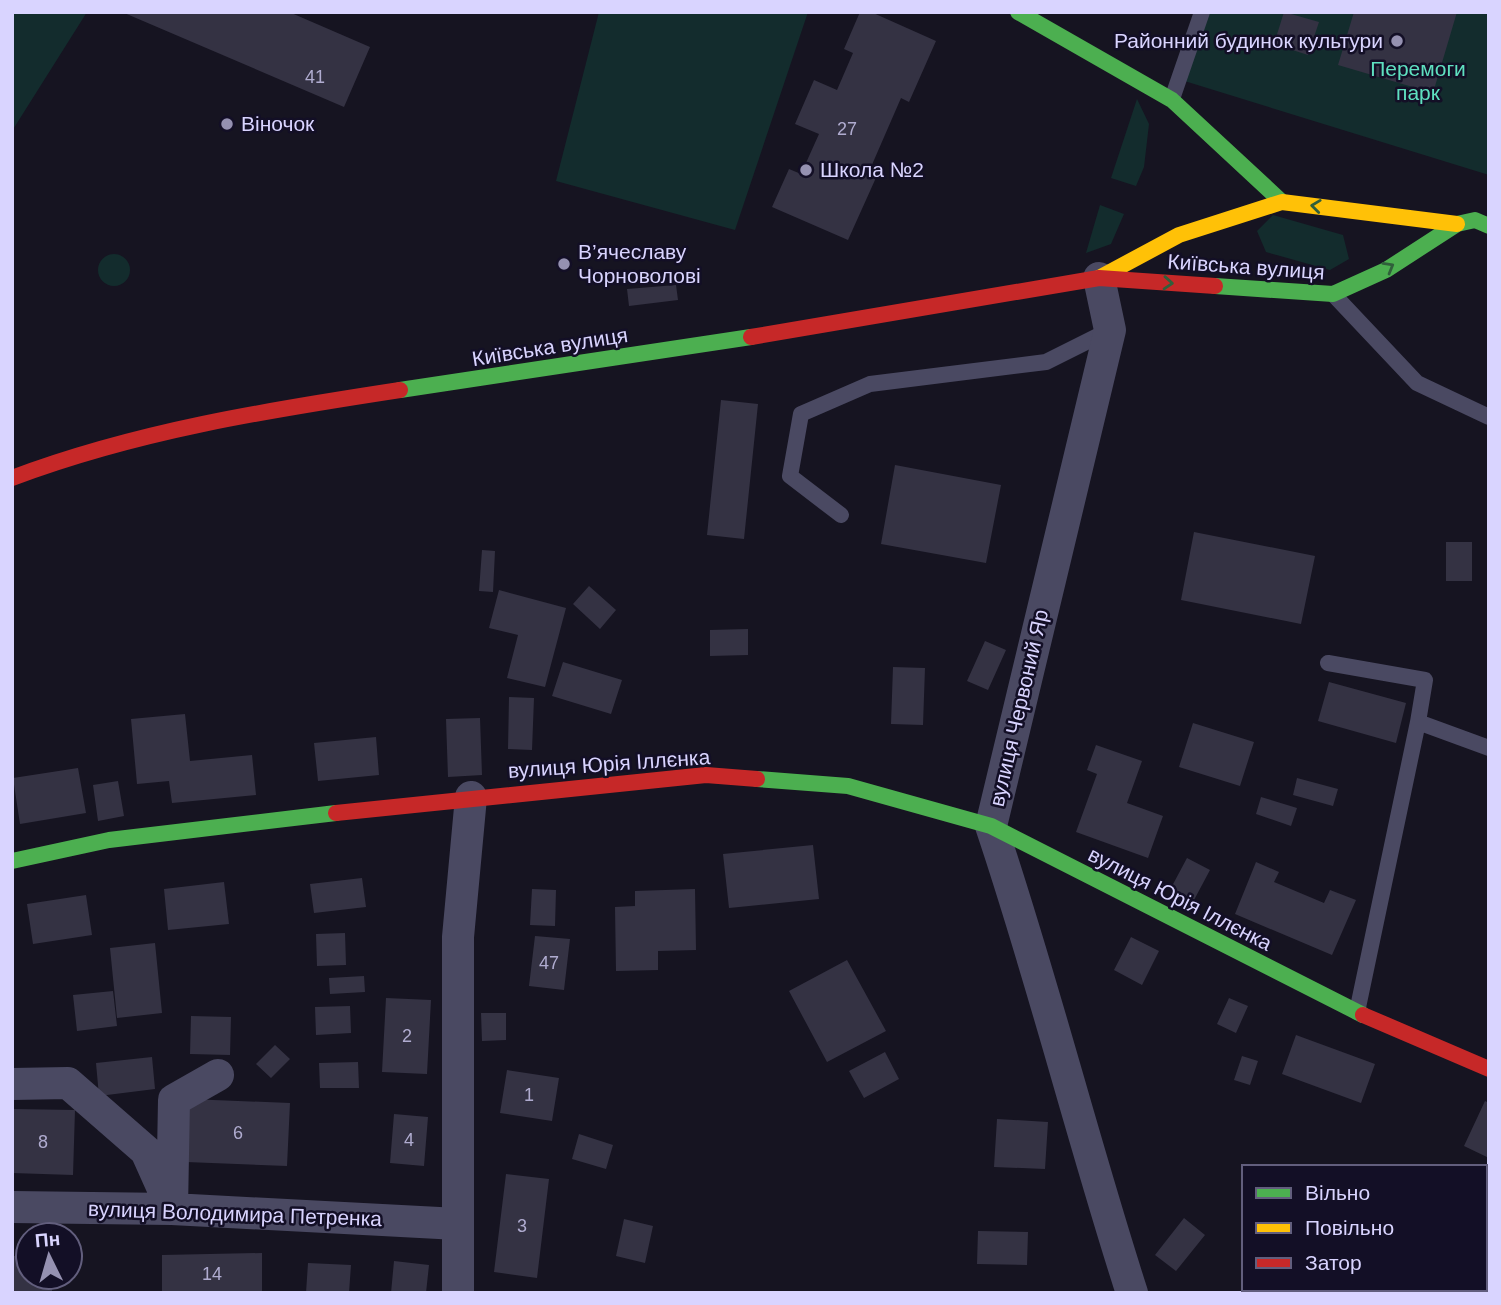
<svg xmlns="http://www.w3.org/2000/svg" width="1501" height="1305" font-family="Helvetica,sans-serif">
<rect width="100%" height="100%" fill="#161421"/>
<path fill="#132c2d" d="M12 12H87L12 131Z
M599 12H808L735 230 556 181Z
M1202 12H1489V175L1178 79Z
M1137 99 1149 124 1144 167 1136 186 1111 178Z
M1100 205 1124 214 1111 244 1086 253Z
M1273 215 1343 235 1349 259 1330 270 1266 252 1257 231Z
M98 270a16 16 0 1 1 32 0a16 16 0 1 1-32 0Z"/>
<path fill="#343243" d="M122 12H289L370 47 344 107Z
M860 12H871L936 41 909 102 901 98 871 167 879 171 848 240 772 207 789 169 801 174 819 134 795 124 814 80 837 90 853 53 844 49Z
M1284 12 1319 22 1308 55 1274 44Z
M1354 12H1457L1433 93 1338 65Z
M676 285 678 300 629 306 627 289Z
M721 400 758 404 744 539 707 535Z
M895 465 1001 485 986 563 881 544Z
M1194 532 1315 556 1301 624 1181 600Z
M1446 542H1472V581H1446Z
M482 550 495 551 493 592 479 591Z
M589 586 616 610 600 629 573 604Z
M499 590 566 608 545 687 507 678 518 635 489 628Z
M748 629V655L710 656V630Z
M985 641 1006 650 988 690 967 681Z
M563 662 622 680 611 714 552 696Z
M893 667 925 668 923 725 891 724Z
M1329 682 1406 703 1396 743 1318 721Z
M509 697 534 698 532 750 508 749Z
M185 714 190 761 252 755 256 795 172 803 169 781 137 784 131 719Z
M480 718 482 775 448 777 446 719Z
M1193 723 1254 742 1240 786 1179 767Z
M376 737 379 775 318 781 314 743Z
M1096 745 1142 761 1127 803 1163 816 1148 858 1076 832 1097 774 1087 770Z
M78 768 86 813 20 824 13 778Z
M1297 778 1338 789 1333 806 1293 795Z
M118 781 124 816 98 821 93 785Z
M1261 797 1297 808 1291 826 1256 814Z
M813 845 819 899 729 908 723 854Z
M1187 858 1210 870 1194 900 1171 888Z
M1256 862 1279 872 1274 882 1324 903 1330 890 1356 900 1332 955 1235 914Z
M362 878 366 907 314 913 310 884Z
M224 882 229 924 168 930 164 889Z
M532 889 556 890 555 926 530 925Z
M695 889 696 950 658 951V970L616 971 615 907 635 906V891Z
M86 895 92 935 33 944 27 904Z
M345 933 346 965 317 966 316 934Z
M535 936 570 939 564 990 529 986Z
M1131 937 1159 951 1142 985 1114 970Z
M155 943 162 1013 117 1018 110 948Z
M847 960 886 1031 827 1062 789 991Z
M364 976 365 992 330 994 329 978Z
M113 991 117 1026 77 1031 73 995Z
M386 998 431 1000 427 1074 382 1072Z
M1229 998 1248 1006 1236 1033 1217 1024Z
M350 1006 351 1033 316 1035 315 1007Z
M481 1013H506V1040L482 1041Z
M191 1016 231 1017 230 1055 190 1054Z
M1296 1035 1375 1064 1361 1103 1282 1074Z
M275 1045 290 1059 271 1078 256 1064Z
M885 1052 899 1079 864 1098 849 1071Z
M1242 1056 1258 1061 1250 1085 1234 1080Z
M152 1057 155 1089 99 1096 96 1063Z
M358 1062 359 1088H320L319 1063Z
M507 1070 559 1078 552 1121 500 1113Z
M189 1099 290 1103 287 1166 186 1162Z
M1485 1101 1489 1103V1158L1464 1146Z
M12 1109 75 1110 73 1175 12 1173Z
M394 1114 428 1117 424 1166 390 1163Z
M997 1119 1048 1122 1045 1169 994 1167Z
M579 1134 613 1145 606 1169 572 1159Z
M506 1174 549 1179 537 1278 494 1272Z
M1184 1218 1205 1235 1176 1271 1155 1255Z
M624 1219 653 1226 645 1263 616 1256Z
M978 1231 1028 1232 1027 1265 977 1264Z
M262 1253V1293H162V1255Z
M12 1256H28V1277H52V1293H12Z
M394 1261 429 1265 426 1293H391Z
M308 1263 351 1265 349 1293H306Z
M1438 1289H1460L1465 1293H1436Z"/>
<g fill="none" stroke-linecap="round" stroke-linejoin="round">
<path stroke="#4a4962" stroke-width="16" d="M1172 99 1202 12
M1333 294 1417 383 1489 417
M841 515 790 476 801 414 870 384 1046 362 1110 330
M1328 663 1425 680 1418 722
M1357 1012 1418 722 1489 748"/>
<path stroke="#4a4962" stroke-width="32" d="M1099 278 1110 330 991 826C1043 980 1082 1138 1132 1293
M12 1084 68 1083 146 1151 172 1209 174 1100 218 1075
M12 1207 172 1209 458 1224
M458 1293V937L471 797"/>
<path stroke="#4caf50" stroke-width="16" d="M1018 12 1172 100 1282 202
M1215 286 1333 294 1386 270 1457 224 1475 220 1489 226
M400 390 751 337
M757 779 848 786 991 826 1363 1015
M12 861 109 840 336 813"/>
<path stroke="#ffc107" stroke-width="16" d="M1099 278 1179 235 1282 202 1457 224"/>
<path stroke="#c62828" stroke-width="16" d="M751 337 1099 278 1215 286
M12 478C136 431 269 410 400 390
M336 813 706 775 757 779
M1363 1015 1489 1069"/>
</g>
<defs><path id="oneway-chevron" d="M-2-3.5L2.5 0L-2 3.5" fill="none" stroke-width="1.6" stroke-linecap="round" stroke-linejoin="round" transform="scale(1.75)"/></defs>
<g stroke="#305f3b">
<use href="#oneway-chevron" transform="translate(1316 206) rotate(-173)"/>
<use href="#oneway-chevron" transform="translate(1389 267) rotate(-30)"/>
<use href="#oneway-chevron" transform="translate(1168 283) rotate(4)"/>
</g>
<g fill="#9591b1" stroke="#130f26" stroke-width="2.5">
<circle cx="1397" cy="41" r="7"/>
<circle cx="227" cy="124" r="7"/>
<circle cx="806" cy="170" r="7"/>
<circle cx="564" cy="264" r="7"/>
</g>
<g text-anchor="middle" stroke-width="5" stroke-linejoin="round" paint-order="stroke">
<g font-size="18" fill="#b0acd0">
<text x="315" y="83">41</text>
<text x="847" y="135">27</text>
<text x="549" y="969">47</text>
<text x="407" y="1042">2</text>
<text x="529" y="1101">1</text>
<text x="238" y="1139">6</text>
<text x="409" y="1146">4</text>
<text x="43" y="1148">8</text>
<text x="522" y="1232">3</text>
<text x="212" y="1280">14</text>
</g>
<g font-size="21" fill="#d9d4ff" stroke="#130f26" text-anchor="start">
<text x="1383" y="48" text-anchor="end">Районний будинок культури</text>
<text x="241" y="131">Віночок</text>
<text x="820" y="177">Школа №2</text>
<text x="578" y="259">В’ячеславу<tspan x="578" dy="24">Чорноволові</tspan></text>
</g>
<g font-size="21" fill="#5fe0c0" stroke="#130f26">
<text x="1418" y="76">Перемоги<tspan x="1418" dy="24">парк</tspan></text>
</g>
<g font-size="21" fill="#d9d4ff" stroke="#130f26">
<text transform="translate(1246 267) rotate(4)" y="7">Київська вулиця</text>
<text transform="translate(550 347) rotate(-9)" y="7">Київська вулиця</text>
<text transform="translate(1019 708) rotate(-77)" y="7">вулиця Червоний Яр</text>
<text transform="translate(609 764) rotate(-4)" y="7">вулиця Юрія Іллєнка</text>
<text transform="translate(1180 899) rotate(27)" y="7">вулиця Юрія Іллєнка</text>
<text transform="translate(235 1214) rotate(2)" y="7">вулиця Володимира Петренка</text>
</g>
</g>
<rect width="1501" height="1305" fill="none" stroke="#d9d4ff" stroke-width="28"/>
<rect x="1242" y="1165" width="245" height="126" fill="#130f26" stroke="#625e7d" stroke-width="2"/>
<rect x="1256" y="1188" width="35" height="10" fill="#4caf50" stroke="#625e7d" stroke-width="2"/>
<text x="1305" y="1200" font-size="21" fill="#d9d4ff">Вільно</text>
<rect x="1256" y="1223" width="35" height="10" fill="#ffc107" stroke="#625e7d" stroke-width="2"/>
<text x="1305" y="1235" font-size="21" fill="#d9d4ff">Повільно</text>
<rect x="1256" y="1258" width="35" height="10" fill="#c62828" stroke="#625e7d" stroke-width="2"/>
<text x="1305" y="1270" font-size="21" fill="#d9d4ff">Затор</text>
<g transform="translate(49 1256) rotate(355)"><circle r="33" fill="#130f26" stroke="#625e7d" stroke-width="2"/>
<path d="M0-5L12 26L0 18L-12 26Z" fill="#9591b1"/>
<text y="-10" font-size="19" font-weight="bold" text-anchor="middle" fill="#d9d4ff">Пн</text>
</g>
</svg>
